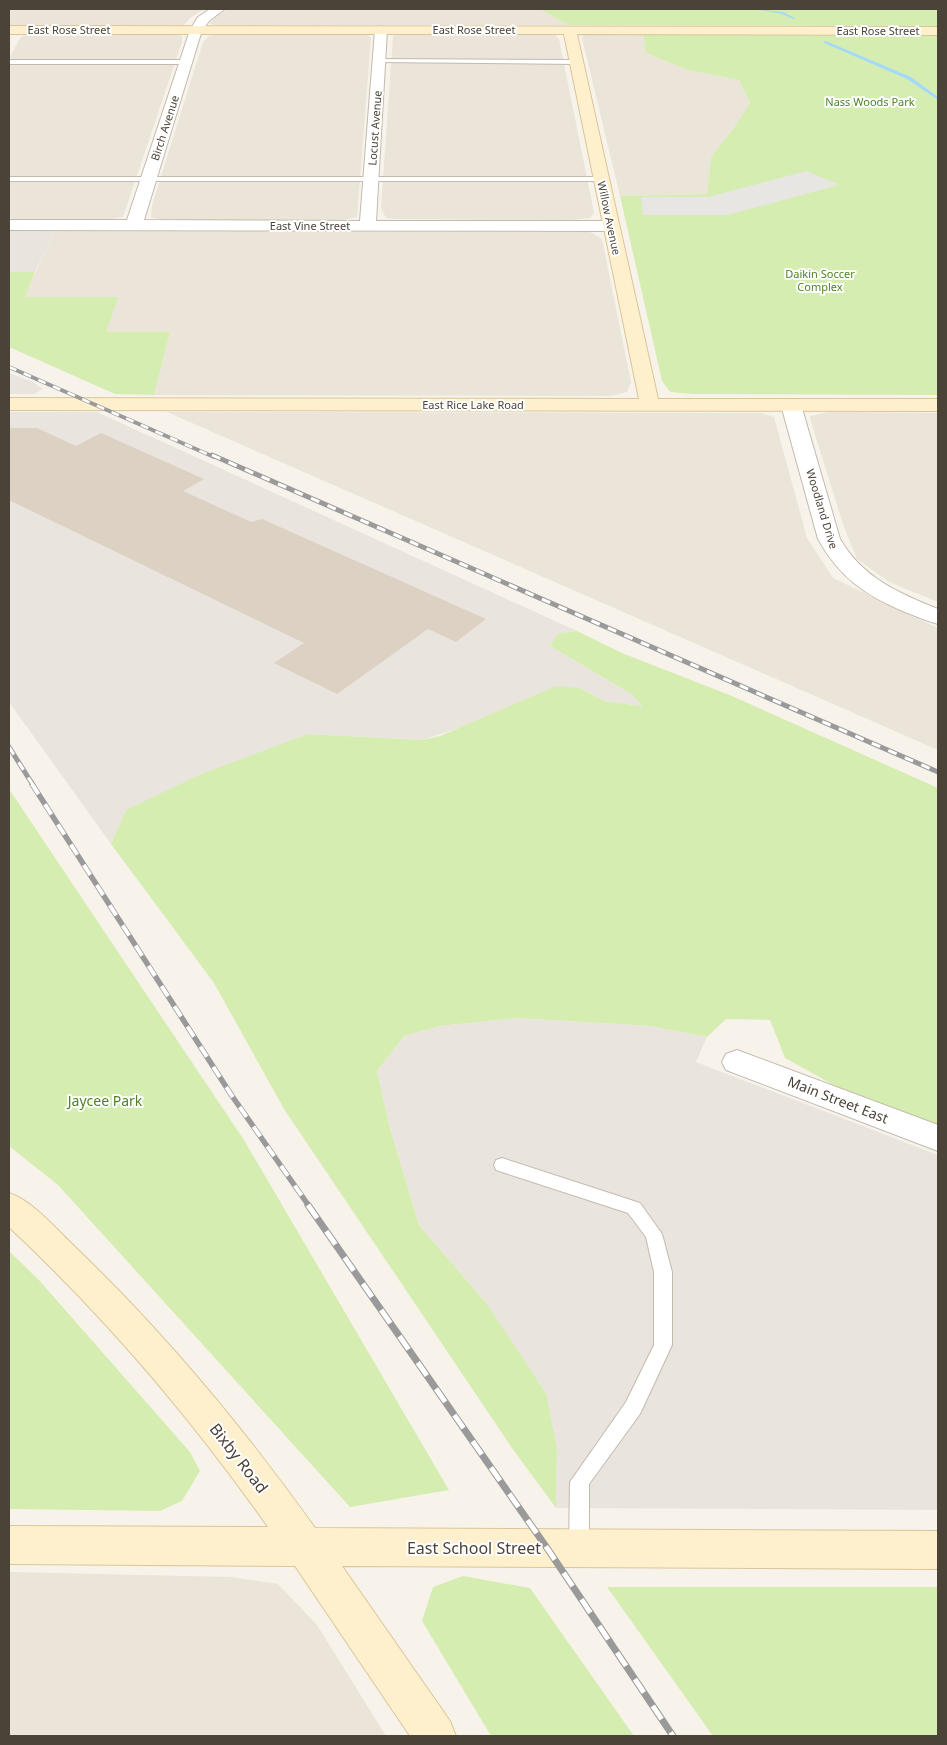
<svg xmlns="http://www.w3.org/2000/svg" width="947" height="1745" font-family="'Noto Sans',sans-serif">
<rect width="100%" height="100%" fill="#f7f3eb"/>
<path fill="#ebe4d9" d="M9 9H205L191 17 184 25H9Z
M230 9H540L568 25H214L209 23 218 15Z
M31 34H173L182 36V42L123 217 111 219H9V58L21 37Z
M222 34 368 35 371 38 357 217 343 220 165 221 151 217 152 205 203 42 209 36Z
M402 34 555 35 559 39 594 213 590 218 572 220 396 219 386 218 381 208 393 36Z
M591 34H643L646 53 687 70 739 80 750 103 733 129 711 157 707 194 620 196 582 38 584 35Z
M55 231 590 232 602 239 631 382 627 392 611 396 154 395 170 332H105L117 297H24Z
M167 412 761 413 774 417 807 538 833 578 938 628V750Z
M829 412 938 413V602L889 582 857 559 843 524 812 425 810 416Z
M9 1572 231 1577 278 1584 317 1625 386 1736H9Z"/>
<path fill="#eae4df" d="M9 231H55L35 272H9Z
M9 373 33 382 43 389 34 394H9Z
M9 412H97L577 631 557 634 550 646 633 695 643 706 604 701 580 688 422 740 308 734 126 810 111 844 9 702Z
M516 1018 650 1026 707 1037 696 1062 938 1155V1510L556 1508 557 1448 546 1393 488 1305 419 1225 390 1128 377 1071 404 1036 440 1026Z"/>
<path fill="#d6edb2" d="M540 9H938V26L568 25Z
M643 34 938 35V395L693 394 670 392 662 381 620 196 707 194 711 157 733 129 750 103 739 80 687 70 646 53Z
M9 272H35L25 297H118L106 332H170L154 395 115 394 9 347Z
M577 631 622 653 732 696 938 788V1125L839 1088 785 1058 770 1020 726 1019 707 1037 650 1026 516 1018 440 1026 404 1036 377 1071 390 1128 419 1225 488 1305 546 1393 557 1448 556 1508 512 1448 284 1109 214 983 111 844 126 810 199 775 308 734 422 740 440 736 556 686 580 688 604 701 642 706 633 695 550 646 557 634Z
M9 789 244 1140 449 1490 350 1507 58 1185 9 1146Z
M9 1251 38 1279 190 1452 200 1471 182 1501 160 1511 9 1509Z
M463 1576 530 1588 634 1736H491L422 1621 433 1587Z
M607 1587H938V1736H713Z"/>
<path fill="#e8e6e3" d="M807 171 839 185 727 215H643L641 197H708Z"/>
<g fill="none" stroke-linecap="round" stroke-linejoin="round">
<path fill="#a4daf7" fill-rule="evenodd" d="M756 9 783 12 795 18 793 19 782 14Z
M824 41H826L911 77 938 97V100L907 79 824 43Z"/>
</g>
<path fill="#dcd1c2" d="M9 428H37L76 446 101 433 204 479 183 491 251 522 262 519 486 619 456 642 428 629 337 694 274 663 304 643 9 500Z"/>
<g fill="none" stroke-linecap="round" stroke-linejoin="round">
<defs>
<path id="lane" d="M379 59 577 60 580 62 577 64 377 62V60Z
M9 60H186L189 62 186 64H9Z
M9 177H601L605 179 601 181H9Z
M502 1158 640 1203 662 1234 672 1272V1345L640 1414 589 1484V1547L586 1554 579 1557 572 1554 569 1547 570 1482 626 1402 654 1345V1272L646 1237 628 1213 496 1170 494 1165 496 1160Z"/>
<path id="street" d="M210 9H225L210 20 202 30 144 220 360 221 375 30 381 26 387 30 376 221H611L617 223 619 226 617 229 611 231 9 230V220H127L190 30 198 17Z
M791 399 798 401 801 405 840 539C862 577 898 593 938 609V624C927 621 916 616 905 612 865 595 840 578 818 539L781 405 784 401Z
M737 1050 938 1125V1151L726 1070 722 1062 726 1054Z"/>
<path id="secondary" d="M9 26 938 27V35L577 34 658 399H938V411L9 410V398L639 399 564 34H9Z
M9 1193C34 1202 54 1227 73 1245 163 1331 243 1427 315 1528L938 1531V1569L342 1566 450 1721 456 1736H410L295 1566 9 1564V1526L268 1527C192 1419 106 1318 9 1227Z"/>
</defs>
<use href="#lane" stroke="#c3baad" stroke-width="2"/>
<use href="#street" stroke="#c3baad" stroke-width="2"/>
<use href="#secondary" stroke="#dac598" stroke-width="2"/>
<use href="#lane" fill="#fff" fill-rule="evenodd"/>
<use href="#street" fill="#fff" fill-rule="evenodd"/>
<use href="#secondary" fill="#fff0cd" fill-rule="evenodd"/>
<defs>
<path id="rail-far3" d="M9 367 214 457"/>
<path id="rail-far2" d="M212 455 938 772
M9 747 33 785"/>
<path id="rail-far1" d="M32 784 232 1096 309 1206"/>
<path id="rail" d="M308 1205 547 1548 673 1736"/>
</defs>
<use href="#rail-far3" stroke="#9a9a9a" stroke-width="4"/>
<use href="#rail-far2" stroke="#9a9a9a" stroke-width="5"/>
<use href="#rail-far1" stroke="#9a9a9a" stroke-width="5.5"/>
<use href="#rail" stroke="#9a9a9a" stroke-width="7"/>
<use href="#rail-far3" stroke="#fff" stroke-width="2.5" stroke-dasharray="8" stroke-linecap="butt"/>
<use href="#rail-far2" stroke="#fff" stroke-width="3" stroke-dasharray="9" stroke-linecap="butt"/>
<use href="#rail-far1" stroke="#fff" stroke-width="4" stroke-dasharray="12" stroke-linecap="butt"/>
<use href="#rail" stroke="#fff" stroke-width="5" stroke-dasharray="16" stroke-linecap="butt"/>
</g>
<g text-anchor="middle" stroke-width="4" stroke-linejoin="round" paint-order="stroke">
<g font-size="11" fill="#4c4338" stroke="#fff">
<text x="69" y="34">East Rose Street</text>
<text x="474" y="34">East Rose Street</text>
<text x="878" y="35">East Rose Street</text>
<text transform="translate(165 128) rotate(-72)" y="4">Birch Avenue</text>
<text transform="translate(375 128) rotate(-86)" y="4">Locust Avenue</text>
<text transform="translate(609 218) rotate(78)" y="4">Willow Avenue</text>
<text x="310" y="230">East Vine Street</text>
<text x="473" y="409">East Rice Lake Road</text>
<text transform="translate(822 509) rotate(73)" y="4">Woodland Drive</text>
</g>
<g font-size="11" fill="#4e8424" stroke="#fff">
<text x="870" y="106">Nass Woods Park</text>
<text x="820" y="278">Daikin Soccer<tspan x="820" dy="13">Complex</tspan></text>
</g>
<g font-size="14" fill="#4c4338" stroke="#fff">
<text transform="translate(838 1100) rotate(21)" y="5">Main Street East</text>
</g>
<g font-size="14" fill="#4e8424" stroke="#fff">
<text x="105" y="1106">Jaycee Park</text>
</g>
<g font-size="16" fill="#4c4338" stroke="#fff">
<text transform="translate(239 1458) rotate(52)" y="6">Bixby Road</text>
<text x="474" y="1554">East School Street</text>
</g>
</g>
<rect width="947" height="1745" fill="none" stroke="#4c4338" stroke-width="20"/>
</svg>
